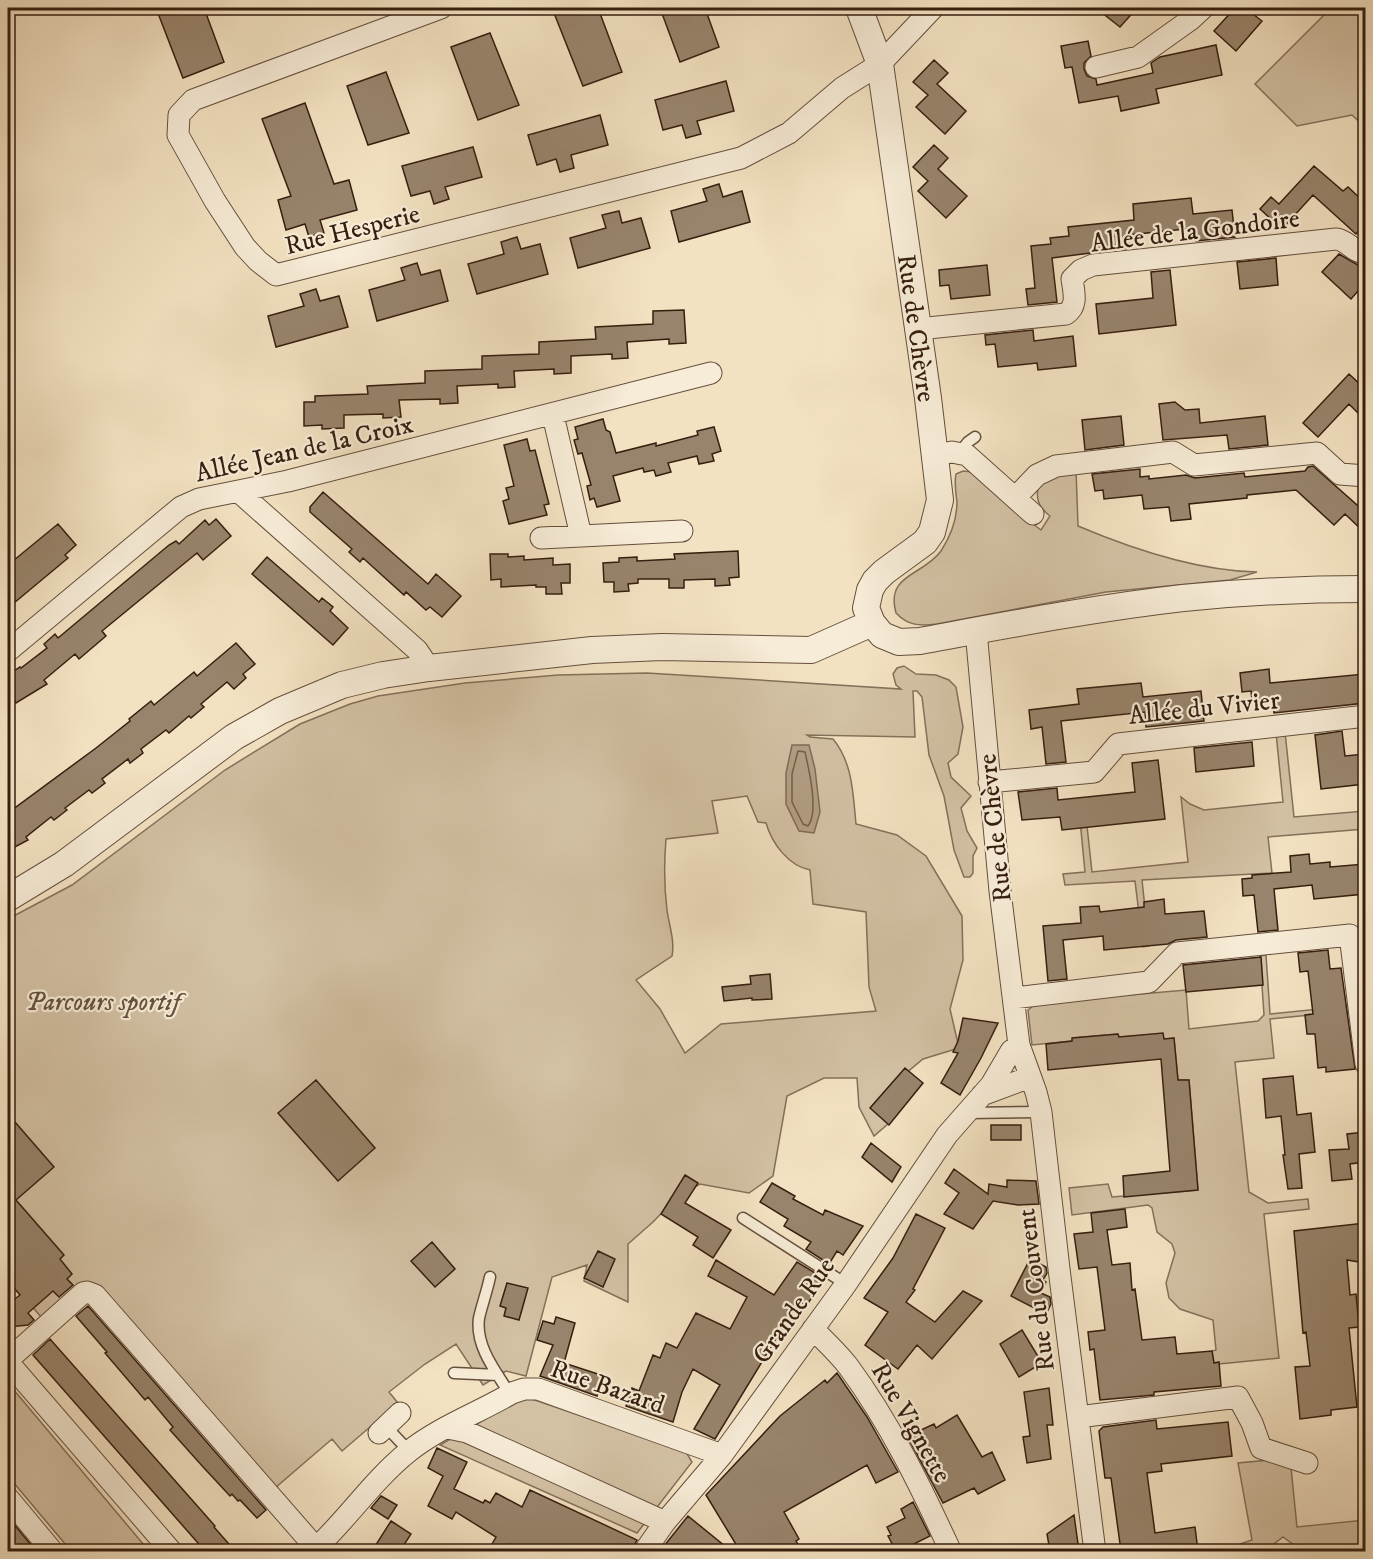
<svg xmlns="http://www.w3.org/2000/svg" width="1373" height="1559" font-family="'IM FELL DW Pica',serif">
<rect width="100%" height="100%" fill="#f3e2c2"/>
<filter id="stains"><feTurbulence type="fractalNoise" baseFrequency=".00333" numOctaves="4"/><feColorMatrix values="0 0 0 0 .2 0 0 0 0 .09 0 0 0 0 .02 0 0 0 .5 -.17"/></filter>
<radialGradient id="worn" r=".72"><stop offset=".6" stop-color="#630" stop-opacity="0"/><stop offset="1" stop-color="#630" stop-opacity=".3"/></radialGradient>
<path fill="#d3c1a4" stroke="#84705a" stroke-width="1.5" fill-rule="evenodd" d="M1327 8H1365V127L1352 115 1297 126 1255 84 1329 10Z
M1076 469 1078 526C1130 548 1199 571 1257 572L1230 580 1106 592 937 624C920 626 908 626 896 613 885 574 923 576 941 551 950 537 957 519 957 502 956 493 954 484 956 474L963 471 973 472 1003 501 1041 530 1050 516C1038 507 1035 498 1039 483Z
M904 666 916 674 936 675 949 680 956 687 963 727 958 754 948 763 951 777 971 796 961 808 967 831 977 848 973 856V873L970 877H964L954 850 944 796 929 755 922 697 917 691H913L915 737 807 735 810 737 833 739C853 763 853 795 856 824L897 835 926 856 962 916 963 960 950 1009 959 1048 923 1059 899 1079 889 1123 874 1136 859 1107 857 1078H824L787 1096 773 1176 749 1193 700 1184 678 1196 653 1222 628 1244V1302L584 1281 587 1265 552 1277 526 1376 506 1371 483 1385 456 1344 425 1364 389 1392 398 1403 342 1451 332 1439 275 1488 92 1283 46 1323 14 1285 12 1286 8 1281V919L72 885 225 770 300 724 350 704 378 696 465 683 558 675 647 673 901 689 896 685 893 674 897 668ZM747 796 758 822 766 823C772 844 789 866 810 870L813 904 866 912 869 987 876 1011 721 1024 685 1053 660 1009 636 980 672 956C675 941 669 925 667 910 664 886 664 863 666 839L718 833 712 801Z
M1285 732 1294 817 1365 811V829L1268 837 1272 873 1142 880 1149 946 1143 947 1135 881 1065 885 1063 874 1085 872 1078 799 1084 798 1092 872 1188 862 1181 797 1190 804 1204 810 1283 802 1276 733Z
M1266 955 1270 1014 1349 1006 1350 1011 1270 1019 1274 1058 1235 1062 1249 1192 1268 1203 1308 1199 1309 1209 1264 1214 1279 1358 1219 1364 1214 1363 1212 1351 1216 1350 1213 1320 1180 1309 1169 1298 1166 1283 1175 1253 1172 1244 1157 1232 1152 1208 1148 1205 1072 1215 1069 1188 1108 1184 1112 1197 1198 1190 1189 1080H1178L1174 1038 1164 1039 1163 1034 1119 1037 1117 1034 1073 1038 1072 1041 1032 1045 1028 1010 1037 1003 1186 990 1189 1029 1258 1021 1264 1015 1260 956Z
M8 1383 149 1551H71L8 1476Z
M524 1399H532L686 1452 692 1462 637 1533 440 1445 517 1401Z
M1290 1458 1297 1527 1365 1520V1551H1302L1283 1537 1266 1550 1234 1551V1546L1252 1540 1238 1463Z"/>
<path fill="#b39f85" stroke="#816b56" stroke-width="1.5" d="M792 745H809L815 769 820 812 814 833 799 831 786 804V773Z"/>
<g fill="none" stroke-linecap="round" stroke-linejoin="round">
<path stroke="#745e4a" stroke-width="1.5" d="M798 751 805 752C809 770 819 812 808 826L803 824 792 802V774Z"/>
</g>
<path fill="#98846c" stroke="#361e0f" stroke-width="1.5" d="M156 8H204L224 62 183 78Z
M552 8H598L622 72 583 86Z
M660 8H705L719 47 680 62Z
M1096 8H1137L1120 27Z
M1235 8H1245L1262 21 1236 51 1214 31Z
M490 33 519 105 478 120 451 47Z
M1088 41 1091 56 1084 63V69L1087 76 1096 79 1097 85 1153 73 1151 63 1160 57 1216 45 1222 75 1156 89 1159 103 1121 111 1118 96 1079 103 1072 67 1065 68 1061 46Z
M934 60 948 73 937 84 966 111 945 134 916 107 928 95 913 82Z
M386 72 409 133 368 145 347 86Z
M726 81 734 111 697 121 701 134 686 138 682 125 663 130 655 100Z
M305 103 334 184 349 180 357 210 320 220 324 233 309 237 305 224 286 230 278 200 291 196 262 119Z
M600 115 608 145 571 155 574 168 560 172 556 159 537 165 528 135Z
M934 145 948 158 938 169 967 196 946 218 918 191 928 181 913 167Z
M473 147 482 177 445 187 449 199 434 204 430 191 411 196 402 166Z
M1314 166 1343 191 1348 187 1365 203V224L1356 234 1313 195 1282 229 1260 209 1271 197 1279 204Z
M719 184 723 197 742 191 750 222 679 242 671 211 707 201 703 189Z
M1191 198 1193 214 1232 210 1235 237 1196 241 1195 228 1128 235 1129 248 1052 258 1057 302 1028 305 1026 289 1035 288 1031 246 1051 244 1050 238 1069 236 1068 227 1134 220 1133 204Z
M619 211 622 223 641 218 650 248 578 268 570 238 606 228 602 215Z
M517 237 521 249 540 244 548 274 477 294 468 264 504 254 501 242Z
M1339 254 1358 265 1365 272V283L1351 299 1322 272Z
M1276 258 1278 285 1240 289 1237 262Z
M417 263 421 275 440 270 448 301 377 321 369 290 405 280 401 268Z
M987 265 990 295 951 299 949 285 940 286 939 270Z
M1170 270 1176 325 1099 334 1096 304 1153 298 1151 272Z
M316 289 320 301 339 296 348 327 276 347 268 316 304 306 300 294Z
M684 310 686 343 669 344V339L627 342 628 358 612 359V354L571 356V373L554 374V369L514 371 515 387 498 388V384L457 386 458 403 440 404V399L399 400 401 417 383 418V414L344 415V428L322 429V425L304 426V402H315V396L368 394 367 386 425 383V371L482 369V356L539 354V342L596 339 595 327 653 324V311Z
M1033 330 1034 341 1073 336 1076 366 1038 370 1037 363 998 367 995 344 986 345 985 335Z
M1349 374 1363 387 1358 392 1365 399V420L1349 404 1318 437 1303 423Z
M1175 402 1185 410 1199 409 1200 423 1265 416 1268 445 1229 449 1227 435 1163 440 1159 404Z
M1121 416 1124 445 1085 450 1082 420Z
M603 419 606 430 610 432 616 453 656 443V446L698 435 697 431 714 427 721 451 712 454 714 461 699 464 697 456 668 463 671 472 656 476 654 470 644 472 643 468 613 476 620 501 597 507 594 498 590 500 587 486 591 485 582 453 578 454 574 440 578 439 575 427Z
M527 439 530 451 535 450 549 504 544 505 547 515 509 524 503 501 509 499 506 488 514 486 504 445Z
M1313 466 1365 512V533L1345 514 1334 525 1296 490 1247 495V498L1189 504 1191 519 1171 521 1169 507 1144 509 1142 495 1104 499 1103 490 1095 491 1092 474 1140 469V477L1149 476V479L1186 475 1195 478 1244 473 1245 477 1305 471 1308 467Z
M323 492 428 584 436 574 461 596 442 617 430 607 426 610 406 592 404 595 363 558 360 562 349 552 352 549 310 512V507Z
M216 519 231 536 203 560 197 553 102 631 106 636 86 653 79 659 75 654 44 680 47 684 16 703 8 690V675L20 667 21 668 47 648 44 644 55 634 58 638 169 545 176 541 179 544 205 520 209 525Z
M58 524 76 545 65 555 68 558 8 608V565Z
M738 551 739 577 729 578 730 585 715 586V579L684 580V588H669V579H638V583L628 584 629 591 614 592V582H604L603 563 619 562V558L637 557V561L675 559 674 554Z
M490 554H508V557L524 556V560L553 558V565L570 564V583H561L562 594H546V587H536V585L501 587V579L491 580Z
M267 557 319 602 322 598 333 607 330 611 348 628 333 645 252 574Z
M236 643 255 664 243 674 246 678 234 689 227 682 201 704 204 707 191 718 189 716 169 733 166 730 141 749 143 753 130 763 128 759 102 779 105 783 92 793 89 790 65 808 67 810 54 820 51 817 26 837 28 840 13 848 8 838V813L96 748 130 721 129 719 151 701 154 705 194 672 197 676Z
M1269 669 1270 683 1365 674V703L1274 713 1272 699 1252 701 1251 691 1242 692 1240 673Z
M1141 683 1143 697 1201 691 1204 721 1146 727 1145 712 1061 721 1066 762 1046 764 1042 727 1031 729 1029 710 1079 704 1077 689Z
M1342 731 1345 756 1365 754V784L1321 789 1315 735Z
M1252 742 1254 766 1196 772 1194 748Z
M1158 760 1165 819 1062 830 1060 817 1022 820 1018 792 1057 788 1058 800 1135 792 1132 763Z
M1309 854 1310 864 1330 862V867L1365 864V894L1314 899 1312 885 1274 889 1278 930 1258 932 1254 895 1243 896 1242 879 1252 878V875L1291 872 1290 856Z
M1164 899 1165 914 1204 911 1207 937 1176 940 1168 944 1104 950 1103 936 1063 940 1067 979 1048 981 1043 926 1081 923 1080 907 1099 906 1100 912 1144 907V902Z
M1328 950 1330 969 1341 968 1355 1069 1326 1072V1067L1318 1068 1315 1034H1307L1305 1015 1313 1014 1308 971 1300 972 1298 953Z
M1261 957 1263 985 1186 992 1183 965Z
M770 974 772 999 752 1000V998L724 1001 722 987 751 984 750 976Z
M963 1018 998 1023 981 1058 960 1095 941 1083 958 1053 953 1052 958 1041Z
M1163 1033 1164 1039 1174 1038 1178 1080H1189L1198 1190 1124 1197 1123 1176 1170 1171 1161 1059 1048 1070 1046 1044 1072 1041V1038L1118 1034 1119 1037Z
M905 1068 923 1083 889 1125 870 1108Z
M1293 1076 1297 1115 1311 1113 1315 1152 1299 1154 1302 1188 1288 1189 1283 1155H1285L1281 1116 1266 1118 1263 1079Z
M316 1080 375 1148 338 1181 278 1113Z
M8 1114 54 1167 16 1200 64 1255 60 1259 72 1274 67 1279 73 1285 59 1297 53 1291 28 1313 34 1320 28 1325 8 1327V1304L20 1295 8 1281Z
M991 1125H1021V1140H991Z
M1365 1132V1162L1350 1164 1352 1179 1332 1181 1329 1150 1349 1149 1347 1134Z
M871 1143 901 1167 892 1182 862 1157Z
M954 1169 988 1194 989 1184 1007 1187V1180L1036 1181 1039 1204 1018 1205 993 1201 973 1229 944 1214 959 1193 945 1183Z
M685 1175 698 1183 685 1203 731 1230 713 1258 693 1245 698 1237 661 1214Z
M772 1183 795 1196 793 1199 823 1215 825 1210 863 1226 843 1255 837 1251 829 1264 806 1249 811 1242 784 1226 788 1219 760 1202Z
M1125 1209 1127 1227 1107 1230 1112 1265 1130 1263 1132 1290 1135 1289 1142 1340 1175 1337 1177 1354 1212 1351 1214 1363 1219 1362 1221 1386 1154 1392V1395L1100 1400 1094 1349 1090 1350 1088 1332 1105 1330 1097 1267 1079 1269 1074 1234 1093 1232 1091 1213Z
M916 1214 945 1228 913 1289 915 1290 906 1302 935 1322 963 1291 982 1301 932 1359 917 1345 898 1369 865 1345 888 1312 864 1298 893 1258Z
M1365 1223V1263L1347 1260 1350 1295 1356 1294 1359 1327 1349 1328 1357 1407 1331 1410V1415L1300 1419 1295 1367 1310 1366 1306 1332 1303 1333 1294 1231Z
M432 1242 455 1269 435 1287 411 1261Z
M598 1251 615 1259 603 1287 584 1278Z
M1030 1259 1046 1267 1047 1273 1043 1280 1046 1282 1041 1293 1050 1297 1051 1304 1046 1314 1011 1296Z
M716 1260 774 1295 797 1262 825 1279 806 1306 799 1301 715 1439 694 1429 720 1385 693 1369 682 1392 673 1422 626 1406 632 1388 639 1391 653 1355 660 1358 666 1343 677 1348 696 1313 730 1329 747 1297 708 1276Z
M507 1283 528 1288 519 1320 504 1316 506 1308 500 1306Z
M88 1306 266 1510 257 1518 240 1500 238 1501 232 1494 230 1496 204 1468 170 1430 173 1427 148 1397 145 1400 105 1353 107 1352 76 1316Z
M556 1317 575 1323 564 1363 604 1376 597 1396 540 1376 553 1345 537 1340 543 1321 554 1324Z
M1022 1330 1042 1363 1019 1377 1000 1344Z
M50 1339 215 1526 214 1527 235 1551H205L33 1355Z
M837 1373 867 1417 898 1472 876 1483 867 1465 784 1512 799 1539 796 1541 802 1551H740L706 1495 780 1416 825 1380 827 1383Z
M1049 1388 1053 1425H1047L1051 1459 1027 1463 1023 1437 1030 1436 1024 1392Z
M957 1415 982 1457 992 1452 1005 1480 978 1494 974 1488 943 1503 904 1430 907 1429 910 1435 934 1424 936 1428Z
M1156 1420 1157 1429 1228 1422 1232 1456 1161 1464 1162 1471 1147 1473 1155 1533 1195 1527 1198 1551H1121L1111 1478H1105L1099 1431 1103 1427Z
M437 1448 467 1462 454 1489 483 1503 485 1500 490 1503 496 1493 522 1507 530 1490 637 1540 631 1551H520L509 1544 505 1551H488L496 1537 456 1512 452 1519 428 1506 443 1476 428 1468Z
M381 1496 397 1505 388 1519 371 1508Z
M913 1502 930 1536 900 1551H896L888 1536 891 1535 887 1527 905 1518 901 1509Z
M1074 1515 1079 1551H1050L1047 1534Z
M688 1516 731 1551H660Z
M8 1517 36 1551H8Z
M391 1521 411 1534 400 1551H372Z"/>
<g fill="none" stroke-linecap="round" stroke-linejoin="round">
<defs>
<path id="service" d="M959 453 968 442 975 437
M969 1113 1041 1112
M743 1218 846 1284
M490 1277C487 1291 482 1305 479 1318 475 1346 496 1372 510 1394
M454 1373 498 1375
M382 1431 386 1430 392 1433 409 1451"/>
<path id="minor" d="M441 8 193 100 179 115 178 135 215 201 245 247 258 261 276 275 741 158 789 133 842 88 880 64 933 8
M1096 67 1138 57 1190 20 1203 8
M918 329 1066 314C1078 306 1074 293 1072 279L1081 270 1093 265 1336 239C1348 240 1353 253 1366 253
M553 415 581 536
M935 455 952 452 967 455 1033 514
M239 492 417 650 429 668
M1015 498 1037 475 1056 466 1173 452 1194 465 1317 453 1340 474 1366 476
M541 538 682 531
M976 631 1000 891 1019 1045 1036 1092 1041 1112 1059 1269 1095 1552
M8 651 181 507 199 499 288 481 711 373
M989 782 1094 772 1118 744 1366 716
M1014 998 1149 982 1177 953 1350 935 1366 1064
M982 1095 1030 1077
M813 1329C825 1341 838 1353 848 1366 890 1423 921 1487 951 1552
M8 1360 83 1293 87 1292 95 1295 316 1548
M8 1362 172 1552
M1078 1417 1238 1397 1252 1423 1261 1448 1307 1463
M448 1428 467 1432 665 1522
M379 1433 400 1413
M8 1498 53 1552
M312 1552C346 1521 372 1481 408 1452 439 1427 478 1413 512 1393L524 1389H538L722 1455
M644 1552 665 1522 722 1455 846 1284 947 1135 991 1085 1011 1051 1019 1045"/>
<path id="tertiary" d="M859 8 880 64 928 398 940 500 932 532 925 542 884 572 875 581 870 590 866 608 872 623 882 635 899 642 920 641C1007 625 1095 608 1183 598 1243 592 1304 589 1366 589
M8 898 64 864 234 737 280 711 342 685 383 675 429 668 592 650 662 647 811 650 872 623"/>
</defs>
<use href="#service" stroke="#654f3c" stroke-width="13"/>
<use href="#minor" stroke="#654f3c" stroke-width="23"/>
<use href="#tertiary" stroke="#654f3c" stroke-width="28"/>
<use href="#service" stroke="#f7ecd7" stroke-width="10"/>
<use href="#minor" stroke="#f7ecd7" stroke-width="21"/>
<use href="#tertiary" stroke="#f7ecd7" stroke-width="26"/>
</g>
<g text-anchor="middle" stroke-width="4.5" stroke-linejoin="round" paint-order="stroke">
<g font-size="26" fill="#361e0f" stroke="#f7ecd7">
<text transform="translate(352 229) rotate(-14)" y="9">Rue Hesperie</text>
<text transform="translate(1195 230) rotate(-7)" y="9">Allée de la Gondoire</text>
<text transform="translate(917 328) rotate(82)" y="9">Rue de Chèvre</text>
<text transform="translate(304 448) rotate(-13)" y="9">Allée Jean de la Croix</text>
<text transform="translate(1204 707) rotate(-6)" y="9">Allée du Vivier</text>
<text transform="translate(994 828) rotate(-96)" y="9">Rue de Chèvre</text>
<text transform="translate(1035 1290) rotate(-97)" y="9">Rue du Couvent</text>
<text transform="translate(793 1310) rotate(-55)" y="9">Grande Rue</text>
<text transform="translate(608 1386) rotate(19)" y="9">Rue Bazard</text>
<text transform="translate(912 1422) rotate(60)" y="9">Rue Vignette</text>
</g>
<g font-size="26" font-style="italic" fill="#654f3c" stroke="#f7ecd7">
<text x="103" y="1010">Parcours sportif</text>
</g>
</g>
<rect width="1373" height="1559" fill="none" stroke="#f3e2c2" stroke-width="30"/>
<rect x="9" y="9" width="1355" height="1541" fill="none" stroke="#361e0f" stroke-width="3"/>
<rect x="15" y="15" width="1343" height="1529" fill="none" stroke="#361e0f" stroke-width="1.5"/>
<rect width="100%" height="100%" filter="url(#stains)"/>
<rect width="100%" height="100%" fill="url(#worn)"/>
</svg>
